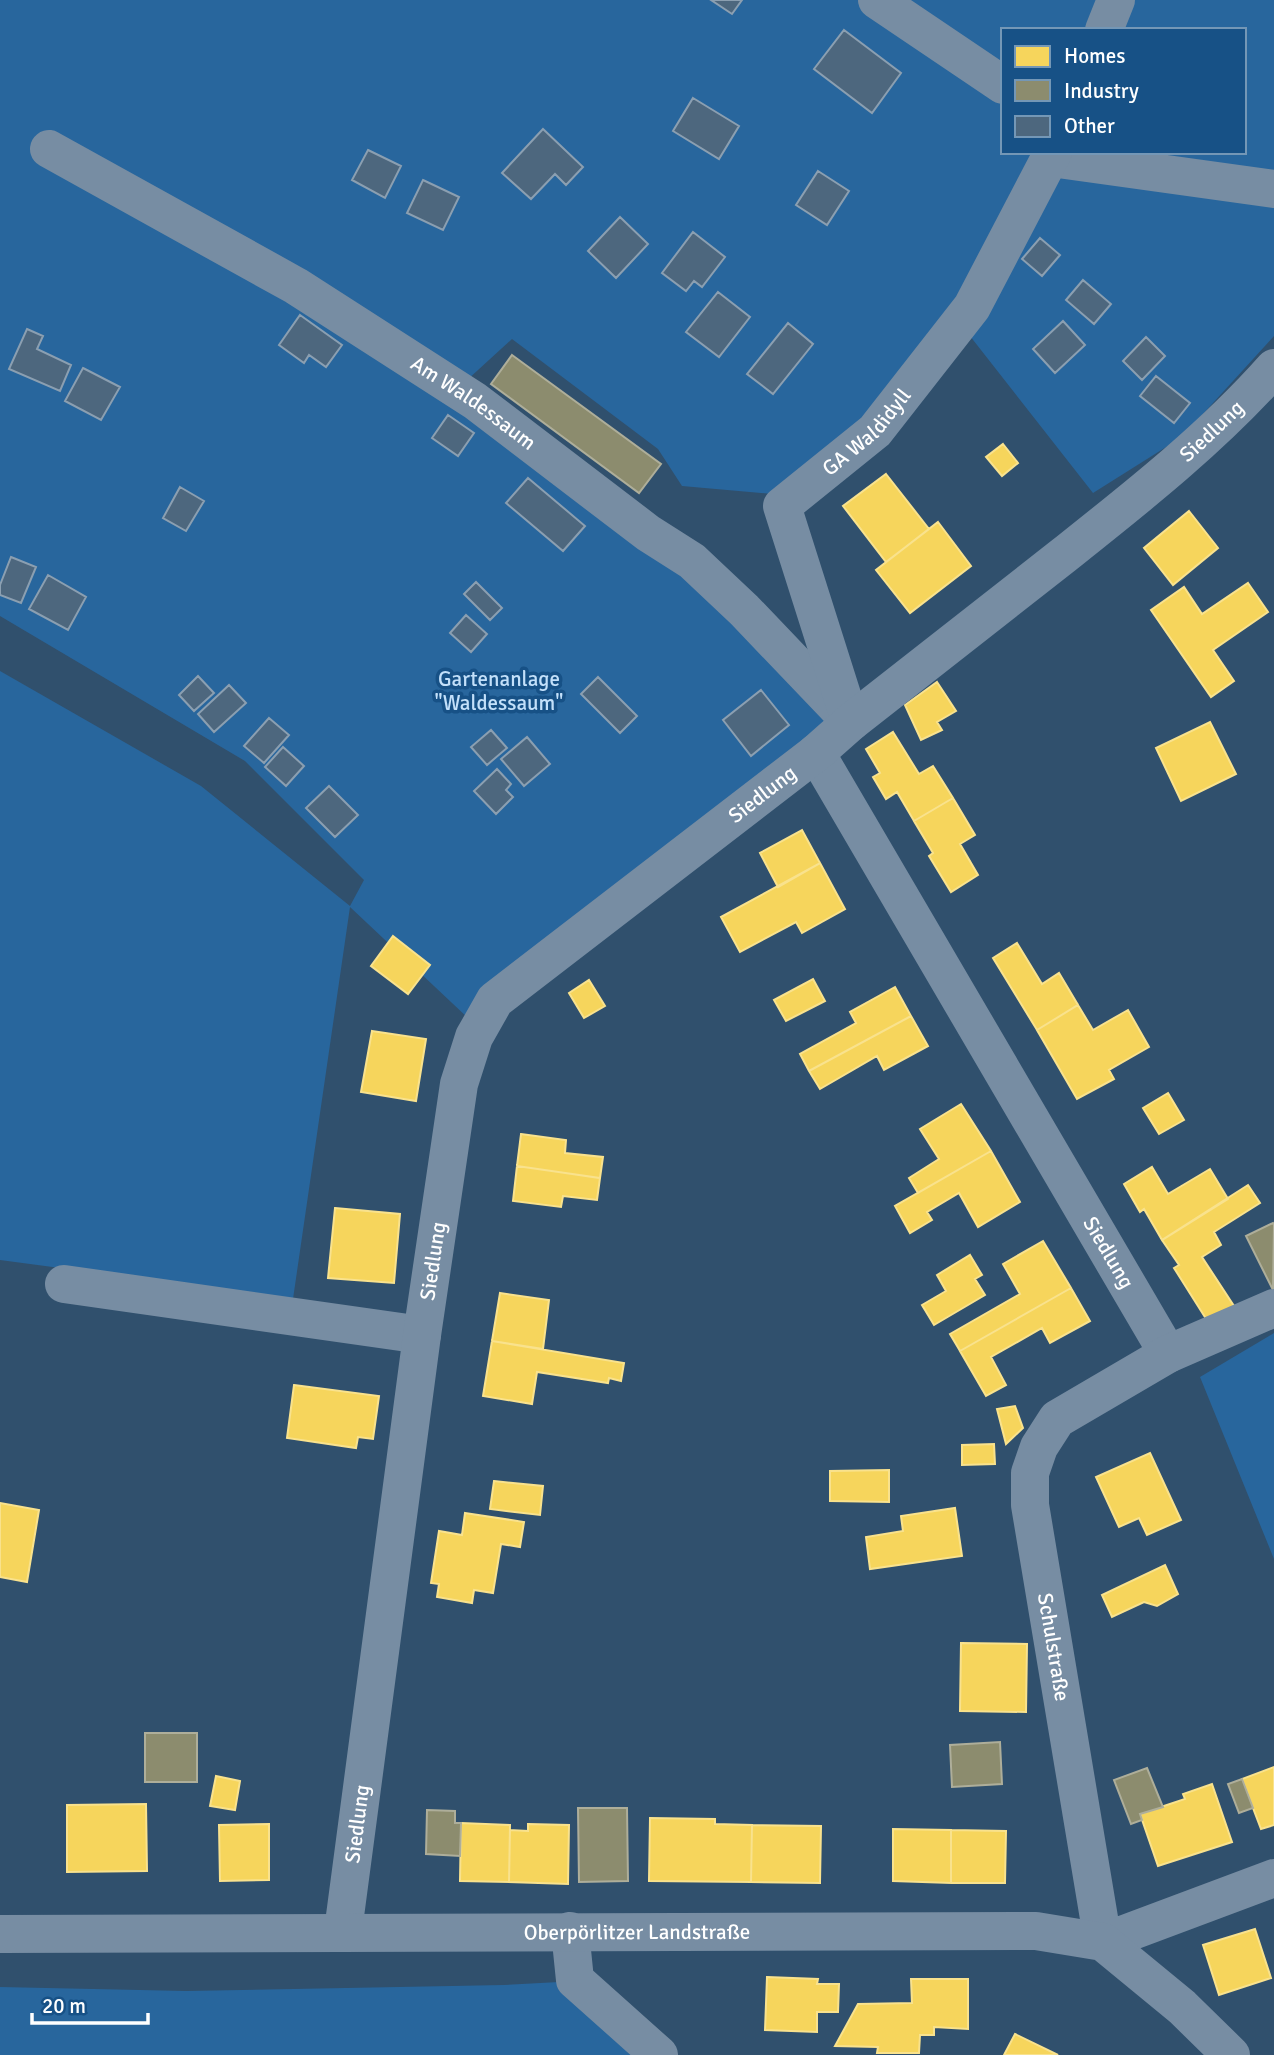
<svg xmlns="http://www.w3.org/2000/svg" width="1274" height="2055" font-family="Signika,sans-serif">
<rect width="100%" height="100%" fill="#30506d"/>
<path fill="#28669d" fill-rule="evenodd" d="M0 0H1274V336L1182 437 1093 493 970 336 818 498 682 486 658 449 512 339 466 381 839 719 468 1018 350 907 293 1299 0 1260V671L201 786 350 906 364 880 245 761 0 616ZM1003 30H1244V152H1003Z
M1274 1333V1559L1200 1377Z
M559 1982 641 2055H0V1987L186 1991 504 1985Z"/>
<path fill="#f6d55c" stroke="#f9e28d" stroke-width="2" d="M1003 444 1018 463 1002 476 986 457Z
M886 474 929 529 886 562 843 506Z
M1189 511 1218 548 1173 585 1144 548Z
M938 522 971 566 910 613 876 570Z
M1248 583 1268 612 1213 650 1234 681 1211 697 1151 610 1184 587 1202 614Z
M937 682 956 711 937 722 942 730 921 740 905 705Z
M1210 722 1236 774 1181 801 1156 748Z
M893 732 919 774 933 766 953 798 914 821 897 792 886 799 873 777 880 773 866 749Z
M953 798 975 835 960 844 978 875 951 892 929 856 933 853 914 821Z
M802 830 820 863 778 887 760 853Z
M820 863 845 909 802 933 796 922 740 952 721 917Z
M393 936 430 965 408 994 371 966Z
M1017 943 1042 984 1059 973 1078 1005 1037 1030 993 958Z
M813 979 825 1001 786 1021 774 1000Z
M589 980 605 1006 584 1018 569 993Z
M895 987 911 1016 809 1071 800 1054 856 1023 850 1012Z
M1078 1005 1093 1030 1128 1010 1149 1047 1109 1070 1114 1079 1077 1099 1037 1030Z
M911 1016 928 1046 884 1070 877 1056 820 1089 809 1071Z
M372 1031 426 1039 416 1101 361 1092Z
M1168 1093 1184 1120 1159 1134 1143 1108Z
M961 1104 991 1151 918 1193 909 1178 939 1159 920 1129Z
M521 1134 566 1140 565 1153 603 1157 600 1178 517 1166Z
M991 1151 1020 1202 978 1227 959 1193 927 1212 932 1220 910 1233 895 1206Z
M517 1166 600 1178 597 1200 563 1196 561 1207 513 1201Z
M1152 1167 1168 1194 1210 1169 1228 1199 1162 1240 1144 1209 1140 1212 1124 1184Z
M1248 1185 1260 1203 1214 1232 1221 1245 1202 1257 1234 1306 1208 1322 1174 1268 1179 1265 1162 1240Z
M335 1208 400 1214 394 1283 328 1278Z
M1043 1241 1071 1288 960 1351 950 1334 1020 1294 1003 1264Z
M970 1255 982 1275 975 1279 985 1295 934 1325 922 1305 946 1291 937 1275Z
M1071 1288 1090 1321 1050 1343 1042 1328 991 1357 1006 1385 986 1396 960 1351Z
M500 1293 549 1300 543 1349 492 1341Z
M492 1341 624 1363 621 1381 609 1378 608 1383 537 1372 532 1404 483 1396Z
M294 1385 379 1396 373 1439 358 1437 356 1448 287 1438Z
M1015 1406 1023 1428 1006 1444 997 1409Z
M994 1444 995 1464 962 1465V1445Z
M1150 1453 1181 1520 1147 1535 1139 1518 1119 1527 1096 1477Z
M889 1470V1502L830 1501V1471Z
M494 1481 543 1486 540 1515 490 1509Z
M0 1503 39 1510 27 1582 0 1577Z
M955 1508 962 1556 870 1569 866 1537 903 1531 901 1516Z
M465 1513 524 1522 520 1547 501 1544 493 1593 474 1590 472 1603 437 1597 439 1584 431 1583 439 1531 462 1535Z
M1165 1565 1178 1594 1157 1606 1144 1602 1112 1617 1102 1595Z
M961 1643 1027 1644 1026 1712 960 1711Z
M1274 1767V1825L1261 1829 1242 1779Z
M216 1776 240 1781 235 1810 210 1806Z
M1212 1784 1232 1842 1158 1866 1140 1814 1185 1799 1183 1794Z
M146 1804 147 1871 67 1872V1805Z
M650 1818 715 1819V1824L752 1825 751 1882 649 1881Z
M461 1823 510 1825 509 1882 460 1881Z
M269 1824V1880L220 1881 219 1825Z
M528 1824 569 1825 568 1884 509 1882 510 1830 528 1831Z
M752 1825 821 1826 820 1883 751 1882Z
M893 1829 951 1830V1883L893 1881Z
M951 1830 1006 1831 1005 1883H951Z
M1255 1929 1271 1978 1219 1995 1203 1945Z
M767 1977 818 1979 817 1984H839L838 2012H817V2032L765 2030Z
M911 1979H968V2029L934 2027V2035H920L919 2053H877L878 2047 835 2046 858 2004 912 2003Z
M1015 2034 1058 2055H1004Z"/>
<path fill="#8c8c6e" stroke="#aeae9a" stroke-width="2" d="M512 355 661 464 639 493 491 384Z
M1273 1223 1274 1225 1273 1290 1246 1236Z
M145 1733H197V1782H145Z
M1000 1742 1002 1784 952 1787 950 1745Z
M1147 1768 1163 1807 1140 1814 1142 1820 1131 1824 1114 1780Z
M1242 1779 1253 1808 1239 1813 1228 1784Z
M578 1808H627L628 1881 579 1882Z
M427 1810 455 1811V1823H461L460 1856 426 1854Z"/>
<path fill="#4d677e" stroke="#8b9fb1" stroke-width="2" d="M711 0H742L732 14Z
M844 30 901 73 872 113 814 69Z
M693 98 739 126 719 159 673 131Z
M543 129 583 167 566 185 555 174 531 199 502 173Z
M368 150 401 166 385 198 352 180Z
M818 171 849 191 827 225 796 205Z
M423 180 459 197 443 230 407 213Z
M620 217 648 244 616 278 588 251Z
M693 232 725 257 702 287 694 281 686 291 662 273Z
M1040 238 1060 255 1042 276 1022 259Z
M1083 280 1111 304 1094 324 1066 300Z
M718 292 750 317 719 357 686 332Z
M300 315 342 345 326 367 309 355 304 363 279 345Z
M1063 321 1085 345 1055 373 1033 349Z
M788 323 813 344 773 394 747 374Z
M27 329 43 336 37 349 71 365 60 391 9 369Z
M1146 337 1165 356 1142 380 1123 361Z
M83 368 120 387 101 420 65 401Z
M1156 376 1190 403 1174 423 1140 396Z
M448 415 474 433 458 456 432 438Z
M528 478 585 526 563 551 506 503Z
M180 487 204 501 186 531 163 518Z
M11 557 36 567 21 603 0 595V585Z
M48 575 86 597 68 630 29 609Z
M476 582 502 608 490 620 464 594Z
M466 615 487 634 471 652 450 633Z
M198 676 214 693 194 711 179 695Z
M598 677 637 716 620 733 581 694Z
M229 685 246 703 214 732 198 714Z
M761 690 789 725 751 756 723 720Z
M269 718 289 735 264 763 244 746Z
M491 730 507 748 487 765 471 747Z
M527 737 550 764 524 786 501 759Z
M283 747 304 766 286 786 265 767Z
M497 769 511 784 506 790 513 797 496 814 474 791Z
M329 786 358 815 335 837 306 808Z"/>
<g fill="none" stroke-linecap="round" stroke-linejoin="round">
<g stroke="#778da3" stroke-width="38">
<path d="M877 0 1003 85"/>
<path d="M1104 30 1116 0"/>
<path id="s1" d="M49 149 296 286 475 401 648 533 692 561 744 610 851 722"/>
<path d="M1051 158 1274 189"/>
<path id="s2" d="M848 714 782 506 875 431 972 307 1053 152"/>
<path id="s3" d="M816 753 1168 1354"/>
<path d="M64 1284 422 1335"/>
<path id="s4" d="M1274 1308 1168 1354 1057 1419 1039 1447 1030 1473V1505L1103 1942 1274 1878"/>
<path id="s5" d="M343 1931 422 1335 459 1084 474 1037 495 1000 816 753 851 722C922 666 993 610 1064 555 1137 497 1212 438 1274 368"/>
<path d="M570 1931 575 1980 659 2055"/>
<path id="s6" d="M0 1934 1036 1931 1103 1942 1182 2007 1231 2055"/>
</g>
</g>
<g text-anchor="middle" stroke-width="7" stroke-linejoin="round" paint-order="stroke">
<g font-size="21" fill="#fff" stroke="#175186">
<text dy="7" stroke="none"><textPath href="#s1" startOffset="495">Am Waldessaum</textPath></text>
<text dy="7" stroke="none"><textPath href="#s2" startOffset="331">GA Waldidyll</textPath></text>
<text dy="7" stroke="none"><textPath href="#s5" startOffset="1862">Siedlung</textPath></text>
<text dy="7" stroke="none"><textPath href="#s5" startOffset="1284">Siedlung</textPath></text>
<text dy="7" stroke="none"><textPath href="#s3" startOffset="579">Siedlung</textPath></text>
<text dy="7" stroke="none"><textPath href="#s5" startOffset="676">Siedlung</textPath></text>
<text dy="7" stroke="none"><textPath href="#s4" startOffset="481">Schulstraße</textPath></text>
<text dy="7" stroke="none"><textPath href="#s5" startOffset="108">Siedlung</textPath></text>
<text dy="7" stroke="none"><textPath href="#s6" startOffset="637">Oberpörlitzer Landstraße</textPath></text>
</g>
<g font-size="21" fill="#c3e0fa" stroke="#175186">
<text x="499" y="686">Gartenanlage<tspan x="499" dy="24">"Waldessaum"</tspan></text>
</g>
</g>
<rect x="1001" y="28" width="245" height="126" fill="#175186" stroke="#7497b6" stroke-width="2"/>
<rect x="1015" y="46" width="35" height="21" fill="#f6d55c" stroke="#7497b6" stroke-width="2"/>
<text x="1064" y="63" font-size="21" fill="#ffffff">Homes</text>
<rect x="1015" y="80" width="35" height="21" fill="#8c8c6e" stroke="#7497b6" stroke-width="2"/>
<text x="1064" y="98" font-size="21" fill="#ffffff">Industry</text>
<rect x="1015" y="116" width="35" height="21" fill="#4d677e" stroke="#7497b6" stroke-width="2"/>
<text x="1064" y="133" font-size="21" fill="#ffffff">Other</text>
<path d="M32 2013v10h116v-10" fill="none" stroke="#ffffff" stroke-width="3.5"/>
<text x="42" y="2013" font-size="21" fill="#ffffff" stroke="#175186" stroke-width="5" paint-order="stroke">20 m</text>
</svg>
